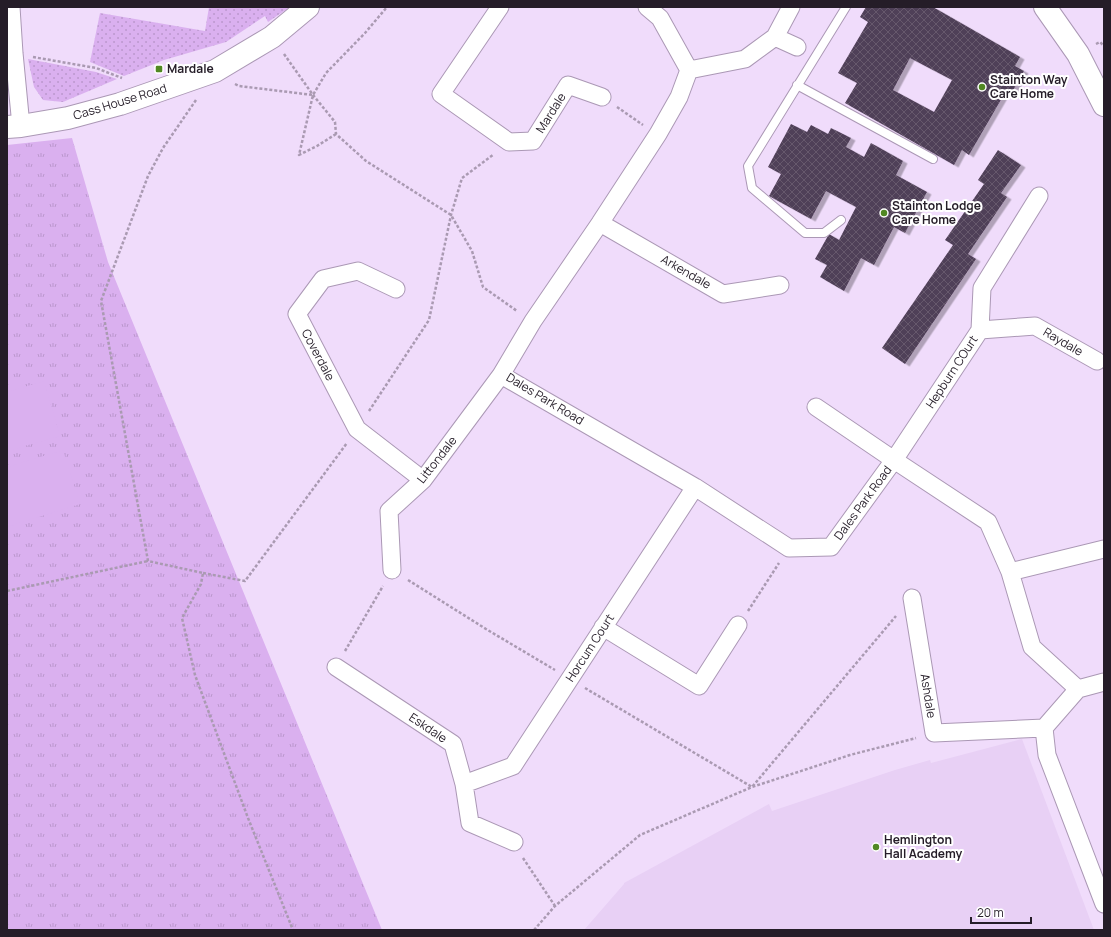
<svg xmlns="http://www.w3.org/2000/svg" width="1111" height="937" font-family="Manrope,sans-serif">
<defs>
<pattern id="grass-dots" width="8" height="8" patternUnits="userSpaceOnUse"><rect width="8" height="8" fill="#dab0ef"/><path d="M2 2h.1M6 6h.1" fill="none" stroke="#bb97cd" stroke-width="1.8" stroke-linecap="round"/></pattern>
<pattern id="park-tufts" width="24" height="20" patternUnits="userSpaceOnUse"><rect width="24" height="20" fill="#dab0ef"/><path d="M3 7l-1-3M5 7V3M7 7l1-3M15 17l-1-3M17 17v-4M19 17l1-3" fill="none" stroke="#bb97cd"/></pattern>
<pattern id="building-cross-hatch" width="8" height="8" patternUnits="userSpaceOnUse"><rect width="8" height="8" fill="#503f58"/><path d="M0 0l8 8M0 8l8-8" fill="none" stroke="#66586c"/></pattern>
<filter id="shadow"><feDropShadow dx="4.5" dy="2.5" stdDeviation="0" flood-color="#0004"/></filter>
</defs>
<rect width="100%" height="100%" fill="#f0dcfb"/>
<path fill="#e8d0f5" d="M1022 739 1094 930H584L624 884V883L769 804 772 811 895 770 930 760 931 763Z"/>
<path fill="url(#grass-dots)" d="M209 7H290L268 22 265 16 226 42 164 60 124 76 90 62 100 13 205 31Z
M28 59 96 72 117 79 63 102 43 100 34 87Z"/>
<path fill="url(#park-tufts)" d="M72 138 108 262 382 930H7V145Z"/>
<path fill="#dab0ef" d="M44 381 60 436 7 451V392Z
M63 450 80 504 7 527V467Z"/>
<path fill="url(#building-cross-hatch)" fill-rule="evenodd" filter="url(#shadow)" d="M866 7H933L1020 57 1015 66 1024 71 1011 94 1006 91 969 155 962 150 954 165 845 103 857 83 838 73 868 22 860 17ZM910 58 952 80 934 112 893 90Z
M791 124 807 132 811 125 828 134 831 128 851 138 846 147 864 157 871 143 903 161 896 175 927 192 905 233 894 227 874 265 861 258 844 291 820 277 827 265 815 259 829 234 839 240 856 207 826 191 811 219 769 196 781 174 768 167Z
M998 150 1021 165 1001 193 1007 197 968 254 976 259 905 364 882 348 953 245 945 240 984 184 978 180Z"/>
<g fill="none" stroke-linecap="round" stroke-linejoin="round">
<defs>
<path id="lane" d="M797 85 933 159
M841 220 824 233H805L752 188 748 166 846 7"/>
<path id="street" d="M11 7 14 53 21 126
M500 7 441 94 509 142 533 141 568 85 602 97
M647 7 660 18 689 70 679 97 658 134 600 223 533 321 501 375 695 487 789 548 831 547 894 460 980 330 982 288 1039 196
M775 37 797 47
M689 70 745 59 775 37 791 7
M600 223 723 294 780 285
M396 289 358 271 323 279 297 314 357 429 423 480
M980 330 1035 326 1097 361
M816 407 894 460 988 522 1010 572 1032 647 1078 689 1104 682
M392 570 389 511 423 480 501 375
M1010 572 1104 549
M912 598 934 733 1044 728
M603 627 699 686 738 625
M336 667 453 744 464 784 470 823 514 842
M1044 728 1047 755 1104 904
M1044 728 1078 689
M464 784 513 766 695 487"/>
<path id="secondary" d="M1045 7 1078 54 1104 105
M7 127 21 126 68 118 120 104 215 71 272 37 308 7"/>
</defs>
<use href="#lane" stroke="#ab98b5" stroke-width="10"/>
<use href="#street" stroke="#ab98b5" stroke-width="19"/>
<use href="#secondary" stroke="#ab98b5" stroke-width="24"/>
<path stroke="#aa9ab2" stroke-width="2.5" stroke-dasharray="3 2" stroke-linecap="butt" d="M1096 44 1100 42 1104 46
M284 54 313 95 335 122 336 134 366 161 451 215 472 251 483 287 517 311
M33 57 96 68 122 78
M235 84 239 86 313 95
M196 100 163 148 148 176 101 301 148 561 203 573 201 584 182 618 195 675 248 818 293 930
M617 107 643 125
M336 134 317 146 299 155 313 95 326 73 365 33 387 7
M369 411 429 320 451 215 462 178 494 154
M203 573 245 581 347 443
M408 580 486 629 555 670
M7 591 148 561
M748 611 779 563
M345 651 383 586
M585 688 752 787 896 616
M523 858 555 906
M534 930 555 906 640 835 752 787 850 755 916 738"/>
<use href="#lane" stroke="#fff" stroke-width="8"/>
<use href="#street" stroke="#fff" stroke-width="17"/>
<use href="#secondary" stroke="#fff" stroke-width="22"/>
</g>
<g fill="#518823" stroke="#fff" stroke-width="1.5">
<rect x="155" y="65" width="8" height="8" rx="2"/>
<circle cx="982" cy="87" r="4"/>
<circle cx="884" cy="213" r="4"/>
<circle cx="876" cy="847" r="4"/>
</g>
<g text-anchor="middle" stroke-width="4" stroke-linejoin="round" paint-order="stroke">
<g font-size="12" font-weight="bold" fill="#251d28" stroke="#fff" text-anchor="start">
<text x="167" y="73">Mardale</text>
<text x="990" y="84">Stainton Way<tspan x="990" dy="14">Care Home</tspan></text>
<text x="892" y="210">Stainton Lodge<tspan x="892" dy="14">Care Home</tspan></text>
<text x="884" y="844">Hemlington<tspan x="884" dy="14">Hall Academy</tspan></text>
</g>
<g font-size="12" fill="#251d28" stroke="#fff">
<text transform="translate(120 102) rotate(-17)" y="4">Cass House Road</text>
<text transform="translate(551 113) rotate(-58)" y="4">Mardale</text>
<text transform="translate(686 272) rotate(30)" y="4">Arkendale</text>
<text transform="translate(1063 342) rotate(30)" y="4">Raydale</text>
<text transform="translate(318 355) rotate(62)" y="4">Coverdale</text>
<text transform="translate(952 372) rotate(-57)" y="4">Hepburn COurt</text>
<text transform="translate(545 399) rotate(31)" y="4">Dales Park Road</text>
<text transform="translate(437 460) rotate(-52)" y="4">Littondale</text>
<text transform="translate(863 503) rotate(-54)" y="4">Dales Park Road</text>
<text transform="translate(590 648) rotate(-57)" y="4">Horcum Court</text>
<text transform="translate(928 696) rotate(81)" y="4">Ashdale</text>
<text transform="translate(428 728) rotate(34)" y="4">Eskdale</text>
</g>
</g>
<rect width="1111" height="937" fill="none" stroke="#251d28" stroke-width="16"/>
<path d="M971 917v6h60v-6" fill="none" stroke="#251d28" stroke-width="2"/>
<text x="977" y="917" font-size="12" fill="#251d28" stroke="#ffffff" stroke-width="3" paint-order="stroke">20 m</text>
</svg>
